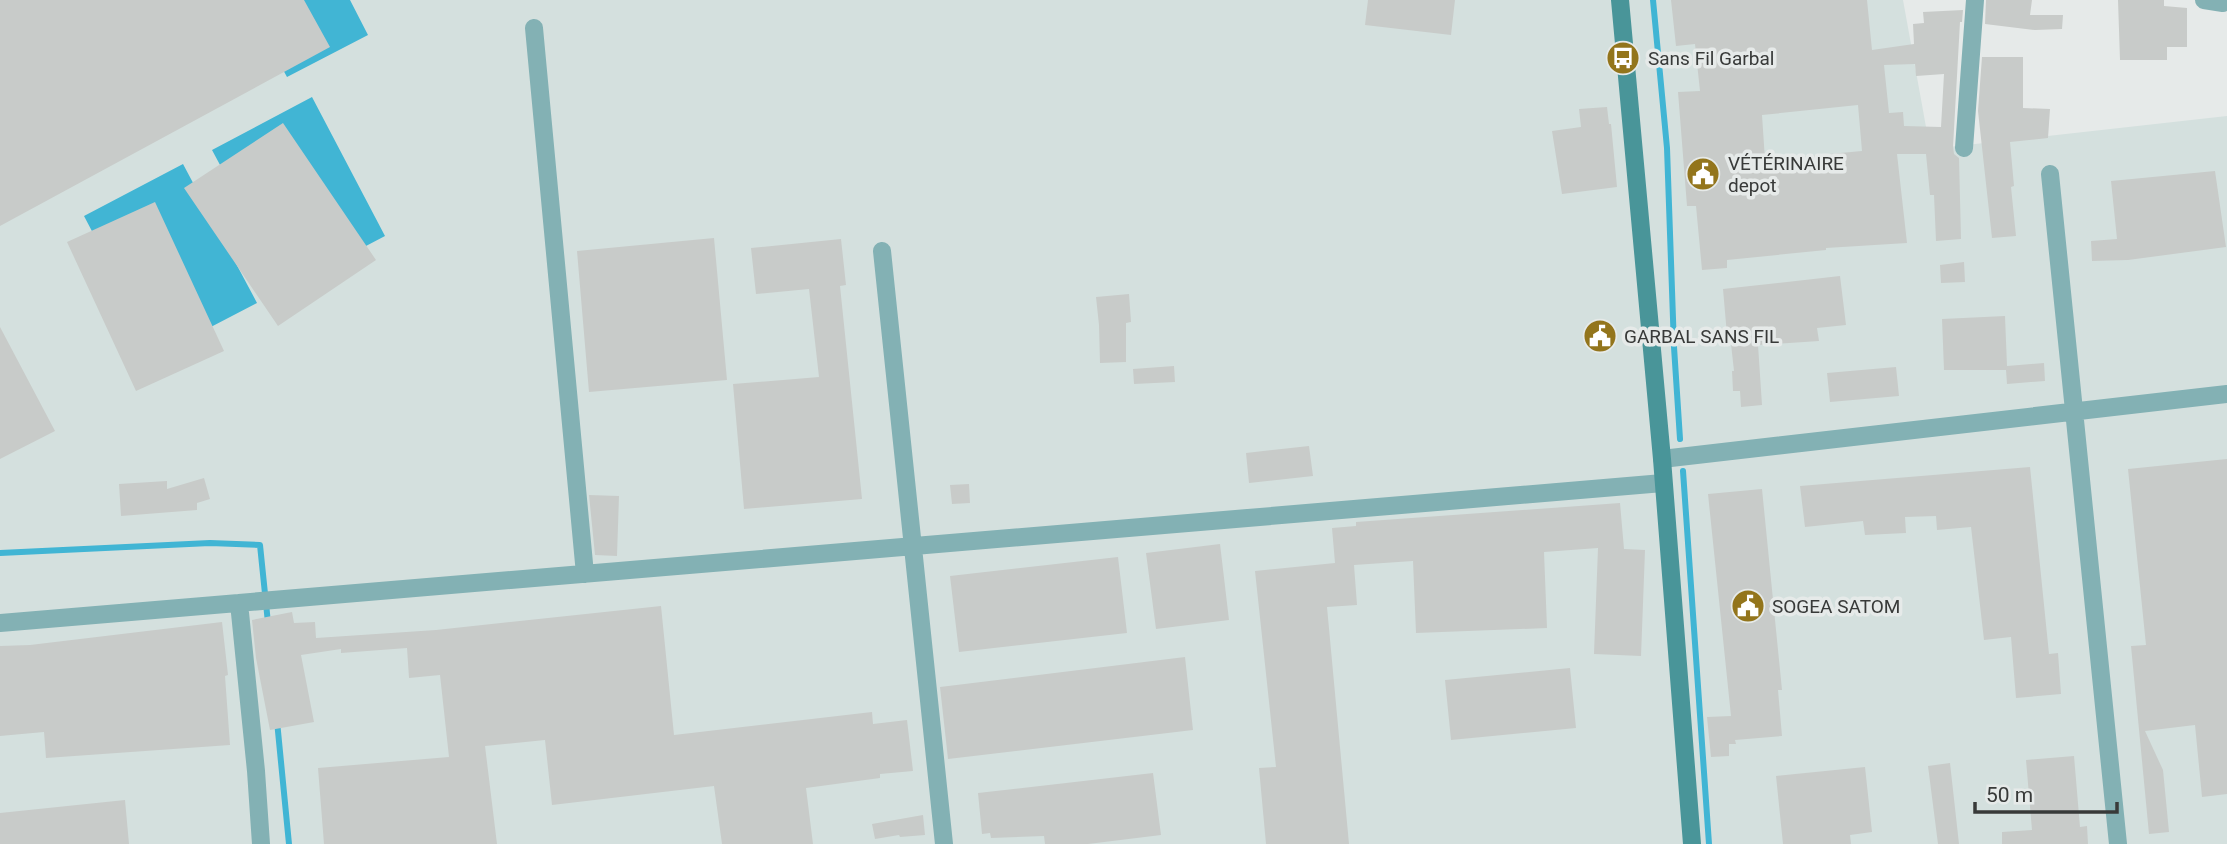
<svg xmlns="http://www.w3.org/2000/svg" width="2227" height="844" font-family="Roboto,sans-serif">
<rect width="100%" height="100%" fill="#e6eae9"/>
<path fill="#d4e0de" d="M0 0H1903L1930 149 2227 116V844H0Z"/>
<path fill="#41b5d4" d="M245 0H350L368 35 287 77Z
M312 97 385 236 286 288 212 150Z
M183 164 257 303 157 355 84 216Z"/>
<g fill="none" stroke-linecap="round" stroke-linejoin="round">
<path stroke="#41b5d4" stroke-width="6" d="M1653 0 1667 148 1674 347 1680 439
M1683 471 1709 844
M0 553 210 543 260 545 268 623
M277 721 289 844"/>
</g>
<path fill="#c8cbc9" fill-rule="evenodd" d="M0 0H304L330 47 0 226Z
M1368 0H1455L1451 35 1365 25Z
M1671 0H1867L1872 50 1914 44 1913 24 1924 23 1923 12 1963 10 1962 22H1960L1953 147 1954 154 1959 158 1961 239 1936 241 1934 195H1930L1926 154H1897L1907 243 1826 248V250L1727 260V268L1702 270 1696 206H1687L1678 92 1700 91 1695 44 1676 46ZM1915 64 1916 76 1944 74 1941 127 1904 126 1903 112 1889 113 1884 65ZM1858 105 1862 151 1765 160 1762 115Z
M1986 0H2032L2030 15H2063L2062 29 2035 30 1985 24Z
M2118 0H2164V6L2187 8V47H2167V60H2120Z
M1982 57H2023V108L2050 109 2048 138 2010 142 2014 186 2011 187 2016 236 1992 238 1978 111Z
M1607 107 1609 124H1611L1617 187 1562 194 1552 131 1581 127 1579 109Z
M283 123 376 260 278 326 184 188Z
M2215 171 2226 247 2128 260 2092 261 2091 241 2117 239 2111 181Z
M155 202 224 351 136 391 67 242Z
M714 238 727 380 589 392 577 251Z
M841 239 846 285 840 286 862 499 744 509 733 384 819 377 809 289 756 294 751 248Z
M1964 262 1965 282 1941 283 1940 265Z
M1840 276 1846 325 1817 328 1819 341 1758 345 1762 405 1741 407 1740 391H1733L1732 371H1734L1730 335H1727L1723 289Z
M1129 294 1131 322 1126 323V362L1100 363 1099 325 1096 297Z
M2005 316 2007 366 2044 363 2045 381 2007 384 2006 370H1944L1942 319Z
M0 327 55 431 0 459Z
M1174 366 1175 382 1134 384 1133 369Z
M1896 367 1899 396 1830 402 1827 373Z
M1309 446 1313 476 1249 483 1246 453Z
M2227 459V794L2202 797 2195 725 2145 731 2163 770 2169 832 2149 834 2131 646 2146 645 2128 469Z
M2030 467 2049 654 2058 653 2061 694 2016 698 2011 637 1984 640 1971 527 1937 530 1936 516 1905 517 1906 533 1865 535 1863 521 1805 527 1800 486Z
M204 478 210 499 197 503V510L121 516 119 484 167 481V489Z
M969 484 970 503 952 504 950 485Z
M1762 489 1782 690H1778L1782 736 1735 740 1736 744H1729V756L1711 757 1707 717 1731 716 1708 494Z
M589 495 619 496 617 556 595 555Z
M1620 503 1624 549 1645 550 1641 656 1594 654 1598 548 1544 552 1547 628 1416 633 1413 561 1354 565 1357 605 1327 607 1349 844H1266L1259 768 1276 767 1255 571 1335 563 1332 528 1356 526V522Z
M1220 544 1229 620 1156 629 1146 553Z
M1118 557 1127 633 959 652 950 576Z
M661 606 674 735 872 712 873 724 907 720 913 771 880 774V778L806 788 813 844H722L714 786 552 805 545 740 485 746 497 844H324L318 768 449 757 440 675 409 678 407 648 341 653V649L301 655 314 722 270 730 256 658 252 620 292 612 294 623 315 622 316 638 436 630Z
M222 622 228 675 225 676 230 745 46 758 44 732 0 736V646L30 645Z
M1185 657 1193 730 948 759 940 687Z
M1570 668 1576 728 1451 740 1445 680Z
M2074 756 2080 827 2087 826 2088 844H2002V832L2032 830 2026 760Z
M1950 763 1959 844H1938L1928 766Z
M1865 767 1872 832 1850 835 1851 844H1783L1776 776Z
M1153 773 1161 835 1088 844H1045L1044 836 991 838 990 833 982 834 978 793Z
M125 800 129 844H0V813Z
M923 815 925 835 900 837 899 835 875 839 872 824Z"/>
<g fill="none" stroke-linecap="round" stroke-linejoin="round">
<path stroke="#83b1b4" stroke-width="18" d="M2204 0 2223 3
M534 28 585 574
M1964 148 1975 0
M2050 174 2118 844
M882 251 944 844
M1662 459 2227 394
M239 603 256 771 261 844
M0 623 1663 483"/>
<path stroke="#499599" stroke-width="18" d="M1620 0 1662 459 1692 844"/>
</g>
<defs>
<symbol id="bus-disc" viewBox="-11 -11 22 22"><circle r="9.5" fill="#93751c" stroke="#e6eae9"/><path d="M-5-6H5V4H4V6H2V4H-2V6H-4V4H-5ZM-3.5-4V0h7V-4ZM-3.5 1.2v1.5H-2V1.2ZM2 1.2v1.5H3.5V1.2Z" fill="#fff"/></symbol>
<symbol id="civic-disc" viewBox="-11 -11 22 22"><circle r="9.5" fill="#93751c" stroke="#e6eae9"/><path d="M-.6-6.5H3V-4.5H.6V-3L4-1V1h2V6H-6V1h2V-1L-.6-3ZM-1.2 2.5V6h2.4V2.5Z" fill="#fff"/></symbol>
</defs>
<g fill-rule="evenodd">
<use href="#bus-disc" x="1604" y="39" width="38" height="38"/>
<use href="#civic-disc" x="1684" y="155" width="38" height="38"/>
<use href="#civic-disc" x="1581" y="317" width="38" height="38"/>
<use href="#civic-disc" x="1729" y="587" width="38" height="38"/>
</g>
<g text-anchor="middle" stroke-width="7" stroke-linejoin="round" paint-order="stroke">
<g font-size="19" fill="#383a39" stroke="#e6eae9" text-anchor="start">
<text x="1648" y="65">Sans Fil Garbal</text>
<text x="1728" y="170">VÉTÉRINAIRE<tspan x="1728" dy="22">depot</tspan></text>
<text x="1624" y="343">GARBAL SANS FIL</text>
<text x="1772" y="613">SOGEA SATOM</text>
</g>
</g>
<path d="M1975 802v10h142v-10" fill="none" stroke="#383a39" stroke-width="3.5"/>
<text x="1986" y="802" font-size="21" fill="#383a39" stroke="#e6eae9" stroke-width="5" paint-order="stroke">50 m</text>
</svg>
